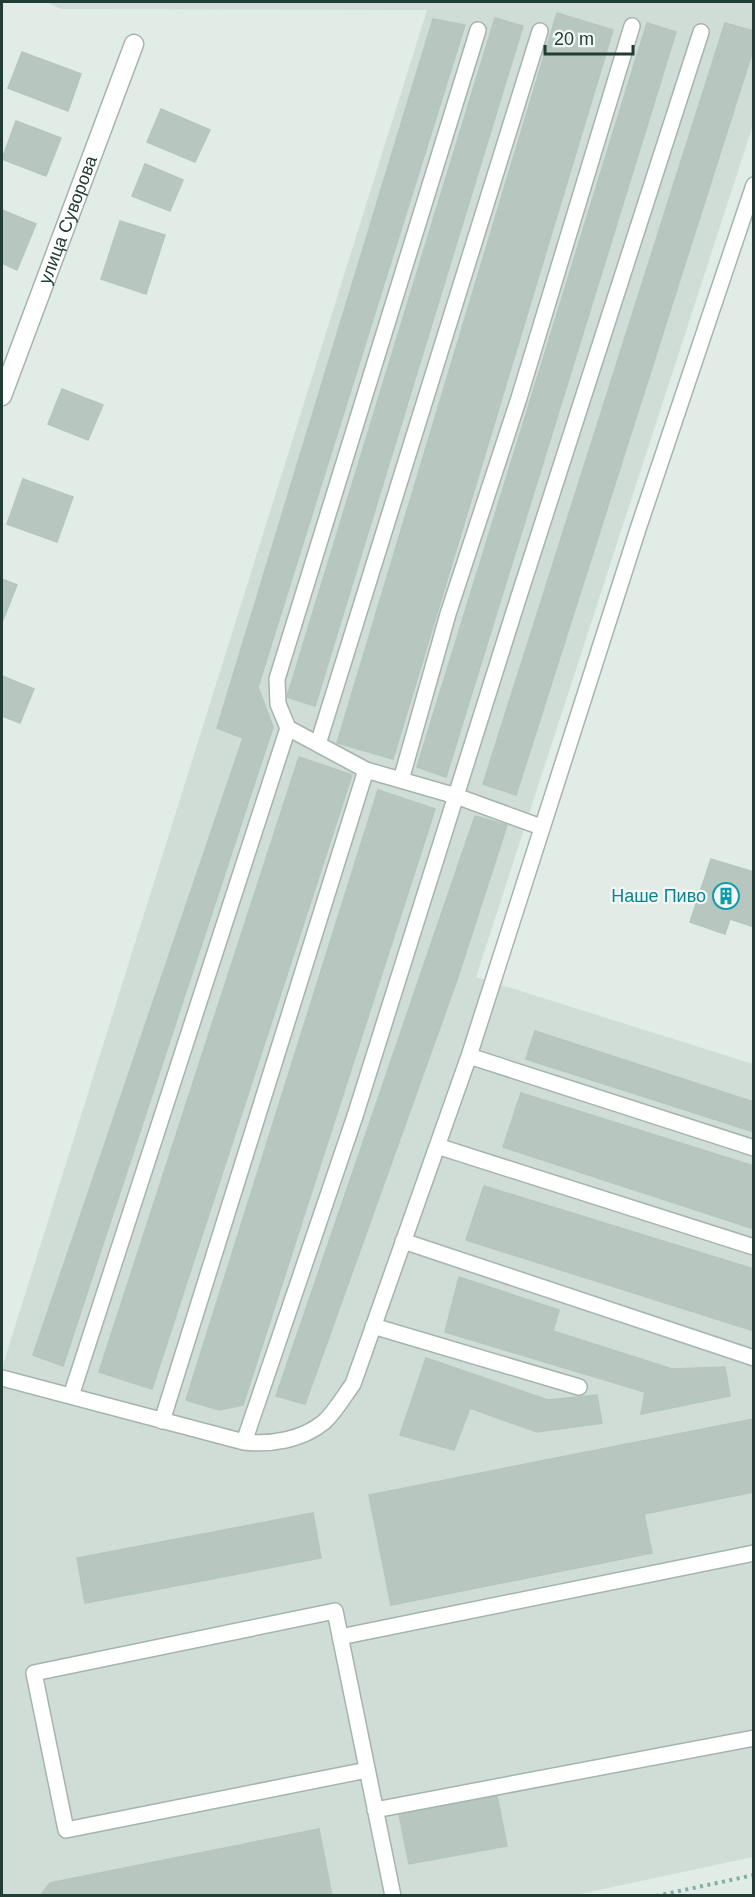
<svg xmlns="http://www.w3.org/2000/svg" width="755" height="1897" font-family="Arial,sans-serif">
<rect width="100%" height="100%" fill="#e1ece7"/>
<path fill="#d0dcd6" d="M46 2H753V125L476 977 753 1064V1857L571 1896H2V1368L427 10 61 9Z"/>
<path fill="#b7c7c0" stroke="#b4c6be" stroke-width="1.5" d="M557 13 613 30 393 759 337 743Z
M495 18 523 26 315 706 287 697Z
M433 19 465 25 258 687 273 727 63 1366 33 1355 243 738 217 728Z
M647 23 676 32 446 777 417 767Z
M725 23 754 31V47L516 795 483 784Z
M22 52 81 74 68 111 8 88Z
M161 109 210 130 195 162 147 142Z
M16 121 61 138 46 176 2 159Z
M145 164 183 180 170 211 132 196Z
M2 210 36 224 17 270 2 263Z
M120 221 165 235 146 294 101 279Z
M62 389 103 405 88 440 48 424Z
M23 479 73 497 57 542 7 524Z
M2 579 17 585 3 620H2Z
M2 676 34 689 20 723 2 716Z
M299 757 352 775 152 1389 99 1372Z
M378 790 435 809 243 1405 219 1410 186 1400Z
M475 816 507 825 458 977 305 1404 276 1396Z
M711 859 754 872V927L730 919 725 934 690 922Z
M535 1031 754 1102V1132L526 1059Z
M521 1093 754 1166V1229L503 1147Z
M484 1186 754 1269V1331L466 1240Z
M459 1277 559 1310 553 1331 672 1369 725 1367 730 1396 641 1414 645 1392 445 1332Z
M426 1358 548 1400 597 1395 602 1423 537 1432 470 1408 454 1450 400 1435Z
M754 1419V1492L644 1514 652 1553 391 1605 369 1495Z
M313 1513 321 1558 85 1603 77 1558Z
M497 1796 507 1846 409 1864 399 1814Z
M319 1829 332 1896H40L50 1883Z"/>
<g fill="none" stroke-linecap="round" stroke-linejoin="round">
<defs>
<path id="lane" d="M318 744 540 31
M366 770 288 728 278 704 277 679 478 30
M401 780 448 614 519 398 632 26
M469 1056 754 1148
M437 1146 754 1247
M403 1241 754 1358
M373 1326 579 1387
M2 1378 244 1442C271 1445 302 1440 324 1422 335 1412 344 1396 353 1384L469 1056 638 529 754 185
M71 1396 288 728
M162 1421 366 770 456 796 541 827
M244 1442 355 1116 519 596 701 32
M340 1637 754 1553
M367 1770 66 1830 34 1673 335 1611 393 1896
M375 1810 754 1738"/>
<g id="street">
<path id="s1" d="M2 396 134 44"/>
</g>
</defs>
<use href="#lane" stroke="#a4b4ae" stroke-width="18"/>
<use href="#street" stroke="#a4b4ae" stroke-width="21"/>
<path stroke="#81b0a1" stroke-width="4" stroke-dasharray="3 4.5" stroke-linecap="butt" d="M656 1896 754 1875"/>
<use href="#lane" stroke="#fff" stroke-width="15"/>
<use href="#street" stroke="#fff" stroke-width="18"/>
</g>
<defs>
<symbol id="building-ring" viewBox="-11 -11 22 22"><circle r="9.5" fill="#f2f9f5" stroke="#0f9aa8" stroke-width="1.5"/><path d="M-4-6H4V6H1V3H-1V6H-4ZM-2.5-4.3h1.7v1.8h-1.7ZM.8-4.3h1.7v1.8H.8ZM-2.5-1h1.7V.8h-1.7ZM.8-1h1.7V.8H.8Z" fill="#0f9aa8"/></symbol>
</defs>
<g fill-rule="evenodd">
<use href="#building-ring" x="711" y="881" width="30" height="30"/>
</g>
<g text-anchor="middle" stroke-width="4.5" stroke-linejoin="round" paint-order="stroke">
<g font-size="18" fill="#213d36" stroke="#f2f9f5">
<text dy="6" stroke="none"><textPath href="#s1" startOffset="188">улица Суворова</textPath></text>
</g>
<g font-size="18" fill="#0d838f" stroke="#f2f9f5" text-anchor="end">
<text x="706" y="902">Наше Пиво</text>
</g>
</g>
<rect width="755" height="1897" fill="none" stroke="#213d36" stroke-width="6"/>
<path d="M545 45v9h88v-9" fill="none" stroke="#213d36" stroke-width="3"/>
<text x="554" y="45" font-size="18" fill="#213d36" stroke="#f2f9f5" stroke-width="4.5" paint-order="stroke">20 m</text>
</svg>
